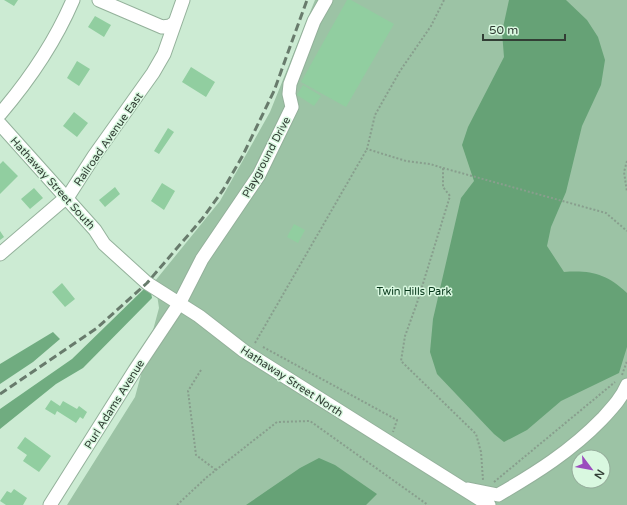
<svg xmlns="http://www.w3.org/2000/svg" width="627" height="505" font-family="'Varela Round',sans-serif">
<rect width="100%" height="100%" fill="#ccebd3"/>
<path fill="#9cc3a5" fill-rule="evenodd" d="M315 0H627V505H67L135 397 159 308 155 281 220 201 270 112ZM579 457H603V481H579Z"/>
<path fill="#70ac80" d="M145 288 151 292 152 298 83 368 56 384 0 429V409L72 359Z
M53 332 60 339 33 362 0 384V364Z"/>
<path fill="#66a276" d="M509 0H566L587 20 598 37 605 60 601 85 582 126 566 192 551 227 547 246 564 272C591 270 607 274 627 293V347L619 373 561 401 527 430 504 442 494 434 437 374 430 352 433 319 461 198 474 181 462 145 468 127 504 57 502 32Z
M319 458 335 465 377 494 366 505H246L300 468Z"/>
<path fill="#91cea0" d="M4 0H18L14 6Z
M347 0H351L394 24 346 107 301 82Z
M95 16 111 25 104 37 88 27Z
M77 61 90 69 79 86 67 78Z
M191 67 215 82 206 97 182 82Z
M303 85 321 96 314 106 297 95Z
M74 112 88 123 77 137 63 126Z
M168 128 174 132 159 154 154 151Z
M3 161 18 176 0 194V164Z
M162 183 175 191 164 210 151 201Z
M115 187 120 194 105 207 99 200Z
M34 188 43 198 30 209 21 199Z
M294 224 305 230 298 243 287 237Z
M0 231 4 237 0 240Z
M62 283 75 299 65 307 52 292Z
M51 400 60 406 63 401 77 409 79 406 87 412 83 419 80 417 76 423 57 411 55 415 45 409Z
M25 437 51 456 39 472 23 461 27 455 17 448Z
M14 489 27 498 23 505H6L0 501 7 491 11 493Z"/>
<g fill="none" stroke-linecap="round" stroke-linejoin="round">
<defs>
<path id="minor" d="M99 0 162 27 170 26 174 23
M0 114C30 79 55 42 73 0
M0 124 95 230 104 244 147 283 199 316 244 351 489 505
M0 254 69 195 94 156 153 73 164 54 183 0
M468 489 498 495C536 473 571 451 602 419 612 408 621 399 627 385
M50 505 135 370 179 304 202 259 259 175 292 107 289 94 290 84 314 21 326 0"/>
</defs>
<use href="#minor" stroke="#94b19b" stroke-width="15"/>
<path stroke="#889e8d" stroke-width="2" stroke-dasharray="2 2" stroke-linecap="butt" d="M444 0 431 26 400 71 375 115 367 149 406 161 430 164 443 168V187L450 196 417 303 405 336 401 361 476 434 481 452 483 480
M627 161 624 172 627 192
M443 168 606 213 627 231
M255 343 367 149
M263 347 397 420 393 432
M201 370 188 391 196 455 216 470
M622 375 627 361
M494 482 615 382
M177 505 207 477 277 422 310 421 428 505"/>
<use href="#minor" stroke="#fff" stroke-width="13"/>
<path stroke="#687b6c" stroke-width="3" stroke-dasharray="8 4" stroke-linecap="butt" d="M0 394 97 328 147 283 202 219 223 190 243 155 274 91 307 0"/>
</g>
<g text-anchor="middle" stroke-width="3" stroke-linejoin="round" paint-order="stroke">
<g font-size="11" fill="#323e35" stroke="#d9f8e0">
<text transform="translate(108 139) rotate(-55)" y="4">Railroad Avenue East</text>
<text transform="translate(266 157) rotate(-62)" y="4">Playground Drive</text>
<text transform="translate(53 183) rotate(48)" y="4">Hathaway Street South</text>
<text transform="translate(292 381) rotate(33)" y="4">Hathaway Street North</text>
<text transform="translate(114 404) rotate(-58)" y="4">Purl Adams Avenue</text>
</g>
<g font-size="11" fill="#043518" stroke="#d9f8e0">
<text x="414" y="295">Twin Hills Park</text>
</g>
</g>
<g transform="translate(591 469) rotate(122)"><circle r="19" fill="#d9f8e0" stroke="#96ae9c"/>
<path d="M0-3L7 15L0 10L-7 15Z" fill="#9b4dbe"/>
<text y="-6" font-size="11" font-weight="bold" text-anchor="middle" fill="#323e35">N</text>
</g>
<path d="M483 34v6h82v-6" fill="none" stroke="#323e35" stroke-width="2"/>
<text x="489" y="34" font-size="12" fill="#323e35" stroke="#d9f8e0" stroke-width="3" paint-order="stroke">50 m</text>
</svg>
